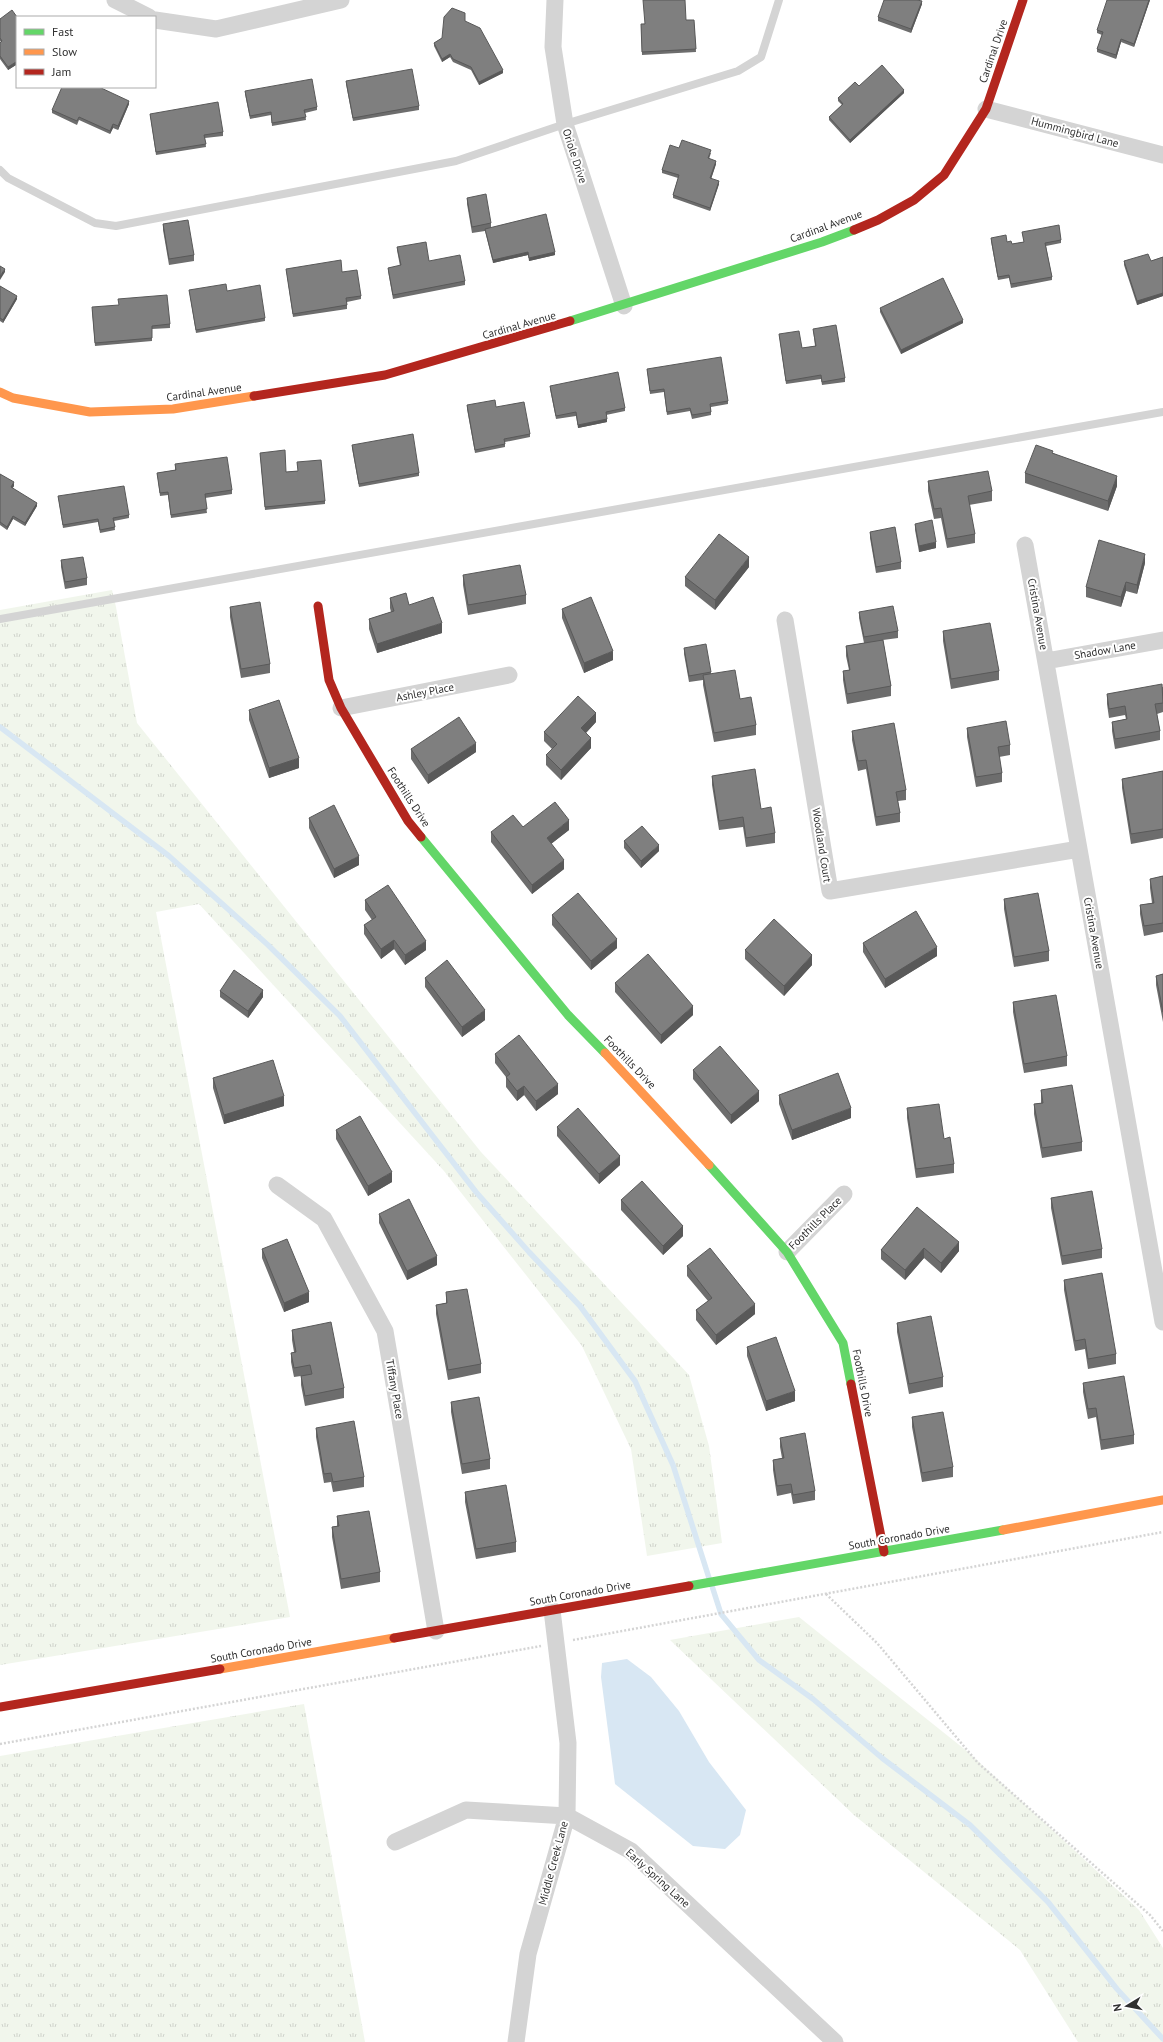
<svg xmlns="http://www.w3.org/2000/svg" width="1163" height="2042" font-family="'PT Sans',sans-serif">
<defs>
<pattern id="grass-tufts" width="24" height="20" patternUnits="userSpaceOnUse"><rect width="24" height="20" fill="#f1f6ec"/><path d="M3 7l-1-3M5 7V3M7 7l1-3M15 17l-1-3M17 17v-4M19 17l1-3" fill="none" stroke="#cfd3cb"/></pattern>
</defs>
<rect width="100%" height="100%" fill="#fff"/>
<path fill="url(#grass-tufts)" d="M112 590 116 607 137 723 481 1152 689 1375 709 1446 722 1543 647 1556 631 1449 582 1346 444 1171 199 904 156 912 290 1617 0 1665V610Z
M799 1617 968 1752 1139 1910 1163 1948V2042H1078L1020 1950 854 1815 670 1640Z
M304 1704 365 2042H0V1756Z"/>
<path fill="#d8e7f3" d="M627 1659 651 1677 679 1711 709 1762 746 1810 740 1835 725 1849 693 1846 615 1784 601 1677 602 1663Z"/>
<g fill="none" stroke-linecap="round" stroke-linejoin="round">
<path stroke="#d8e7f3" stroke-width="5.5" d="M0 727 169 856 268 945 340 1016 476 1192 529 1252 580 1306 635 1381 673 1465 709 1578
M712 1586 721 1614 759 1660 813 1699 882 1758 970 1825 1048 1902 1117 1989 1163 2039"/>
<path stroke="#d4d4d4" stroke-width="2.5" stroke-dasharray="2 2" stroke-linecap="butt" d="M826 1594 877 1643 978 1763 1150 1915 1163 1931
M573 1640 1163 1532
M0 1744 541 1646"/>
<path stroke="#d4d4d4" stroke-width="8" d="M0 170 8 178 95 223 116 226 456 161 565 124 738 71 761 57 779 0
M0 619 1163 412"/>
<path stroke="#d4d4d4" stroke-width="17" d="M115 0 149 17
M555 0 553 47 565 124 624 306
M155 20 216 29 341 0
M986 109 1163 155
M1025 545 1163 1322
M785 620 830 891 1079 849
M1046 661 1163 640
M341 708 509 675
M277 1185 324 1219 385 1331 436 1631
M787 1252 844 1194
M395 1842 466 1810 567 1816 631 1851 835 2042
M516 2042 528 1954 567 1816 568 1743 552 1610"/>
<path stroke="#63d668" stroke-width="9" d="M570 321 822 242 854 230
M421 837 568 1015 605 1053
M709 1165 787 1252 843 1343 851 1384
M689 1586 1003 1530"/>
<path stroke="#ff974d" stroke-width="9" d="M0 392 13 398 90 412 173 409 254 396
M605 1053 709 1165
M1003 1530 1163 1500
M220 1669 394 1638"/>
<path stroke="#b3261e" stroke-width="9" d="M854 230 878 220 914 200 944 175 986 109 1023 0
M254 396 385 375 570 321
M318 606 329 680 341 708 408 821 421 837
M851 1384 884 1552
M394 1638 689 1586
M0 1707 220 1669"/>
</g>
<path fill="#6d6d6d" d="M918 0 922 4 911 33 878 21V17Z
M1150 0 1134 47 1121 42 1116 59 1097 52V49L1102 35 1097 33V30Z
M17 17V67L16 65 8 70 0 59V43L1 42 0 41V19Z
M694 20 696 52 642 55 641 24Z
M465 21 503 73 479 85 471 70 453 62 450 57 442 62 434 46V43L442 38Z
M346 81 419 106V110L353 121 346 84Z
M245 91 317 107V110L305 113 306 120 272 126 271 115 250 119 245 94Z
M904 93 850 143 829 120V117L842 105 838 101V98Z
M129 104 118 130 113 128 110 134 79 120 77 125 52 113V110Z
M150 114 223 132V136L205 138 206 147 156 155Z
M679 148 711 153 709 159 716 164 711 179 719 184 710 211 673 198V195L678 178 662 173V170Z
M467 198 491 223V228L555 255 529 261 528 255 493 263 485 231 472 233 467 204Z
M163 224 194 255V261L169 265 163 230Z
M1022 232 1061 240V243L1046 246 1052 277V280L1011 288 1009 278 998 280 991 241V238L1007 242 1012 244 1024 242Z
M397 247 429 261 465 281V285L393 299 388 271V268L400 266 397 250Z
M1163 257V296L1137 305 1124 265V261H1151Z
M286 269 342 272 361 296V299L347 302V309L293 317Z
M0 286 17 299 3 323 0 321Z
M189 290 227 291 265 318V321L196 333Z
M880 308 963 323 901 354 880 312Z
M92 310 170 324V328L152 329V341L95 346Z
M813 329 845 378V382L822 385 821 379 786 384 779 334 802 348 815 346Z
M647 369 728 401V404L711 407V415L692 419 690 411 667 415 664 392 650 394Z
M550 386 625 408V411L606 415 607 422 578 428 576 416 556 419 550 389Z
M467 405 530 434V437L505 442V447L475 453 467 409Z
M352 445 419 473V476L359 487 352 448Z
M260 453 286 472 298 471 297 462 325 501V504L265 510Z
M1053 453 1117 486 1108 511 1025 483V473Z
M175 464 232 490V494L205 498 207 513 171 518 168 495 160 496 157 473 175 470Z
M0 474 14 486 12 488 37 506 25 526 13 519 7 530 0 525Z
M928 481 992 491V501L969 505 975 534V543L947 548 941 518 934 519 928 491Z
M58 496 129 515V518L114 521 115 530 100 533 98 522 63 528Z
M915 524 936 548 919 552 915 530Z
M870 532 901 562V569L876 573 870 538Z
M61 560 87 578V585L65 589 61 567Z
M1145 563 1137 594 1126 591 1121 607 1086 597V587Z
M749 567 715 610 685 586V577Z
M463 575 526 595V604L468 615 463 585Z
M390 598 409 605 442 633 377 653 369 629V619L391 612 390 608Z
M230 607 270 664V673L241 678 230 617Z
M562 609 613 660 584 673 562 618Z
M859 612 898 631V638L883 640 891 686V696L847 704 843 680V671L849 670 846 656V646L864 643 859 618Z
M943 631 999 671V680L951 689 943 641Z
M684 648 711 672V674L740 699 756 725V735L714 742 703 685V680L689 682 684 654Z
M1163 687V712L1157 714 1160 731V740L1115 749 1112 731V722L1126 719 1125 715 1109 718 1107 704V694Z
M249 710 299 768 269 778 249 720Z
M596 722 586 733 591 748 561 780 546 765V755L552 749 544 741V732Z
M967 728 1010 745V755L999 757 1002 773V782L976 787 967 737Z
M852 731 906 790V800L898 801 900 813V822L876 826 866 769 858 771 852 740Z
M411 749 476 752 428 784 411 759Z
M1163 771V838L1131 844 1122 788V779Z
M712 776 761 809 775 833V843L746 847 743 827 719 830 712 785Z
M309 818 359 865 334 878 309 828Z
M523 827 569 830 551 844 564 869 532 894 491 842V832Z
M624 841 659 851 641 868 624 848Z
M1163 876V932L1144 936 1140 914V905L1152 903 1150 888V879Z
M1004 899 1049 951V961L1014 967 1004 909Z
M365 900 426 950 405 965 394 949 381 959 364 934V925L372 920 365 910Z
M552 915 617 948 591 970 552 925Z
M863 943 937 956 885 988 863 952Z
M745 950 812 965 784 996 745 959Z
M1163 974V1022L1156 985V976Z
M425 978 485 1020 462 1037 425 987Z
M615 983 693 1015 661 1044 615 992Z
M220 991 263 997 248 1018 220 997Z
M1013 1002 1067 1056V1066L1024 1073 1013 1012Z
M495 1054 558 1094 536 1111 524 1095 517 1101 506 1087V1077L495 1063Z
M693 1070 759 1101 731 1124 693 1079Z
M213 1078 284 1106 224 1124 213 1088Z
M1041 1090 1082 1142V1151L1042 1158 1034 1114V1104L1041 1103Z
M779 1095 851 1118 792 1140 779 1104Z
M907 1108 954 1164V1173L916 1178 907 1118Z
M557 1127 620 1165 599 1184 557 1136Z
M336 1130 392 1182 368 1196 336 1139Z
M1051 1198 1102 1249V1258L1062 1265 1051 1208Z
M621 1200 683 1236 663 1255 621 1210Z
M917 1207 959 1251 941 1273 924 1258 905 1280 881 1259V1250Z
M379 1214 437 1265 407 1280 379 1223Z
M262 1249 309 1302 284 1312 262 1258Z
M687 1266 755 1314 716 1345 696 1320V1310L708 1301 687 1276Z
M1064 1280 1116 1354V1364L1088 1369 1085 1349 1075 1351 1064 1290Z
M446 1292 481 1364V1373L448 1380 436 1314V1305L446 1303Z
M897 1323 943 1377V1387L909 1394 897 1332Z
M292 1330 344 1388V1398L305 1406 301 1385V1376L294 1377 291 1362V1353L294 1352 292 1340Z
M747 1347 795 1401 766 1411 747 1356Z
M1083 1383 1134 1435V1444L1101 1450 1096 1417 1088 1419 1083 1392Z
M451 1402 490 1459V1469L462 1474 451 1412Z
M912 1417 953 1467V1477L922 1482 912 1427Z
M316 1428 364 1477V1487L333 1492 331 1482 324 1483 316 1437Z
M780 1438 815 1491V1500L793 1504 791 1493 777 1496 773 1470V1460L782 1458 780 1447Z
M465 1492 516 1542V1552L476 1559 465 1502Z
M337 1516 380 1572V1582L341 1589 332 1537V1527L337 1526Z"/>
<path fill="#595959" d="M1149 0H1150L1134 47V44Z
M922 1V4L911 33V29Z
M1121 39V42L1116 59V55Z
M450 54V57L442 62V59Z
M16 62V65L8 70V67Z
M503 70V73L479 85V82Z
M904 90V93L850 143V140Z
M129 101V104L118 130V126Z
M113 124V128L110 134V131Z
M716 161V164L710 182V178Z
M719 181V184L710 211V208Z
M528 252V255L493 263V260Z
M555 252V255L529 261V258Z
M5 269V272L0 280V276Z
M1163 293V296L1137 305V301Z
M17 296V299L3 323V320Z
M963 320V323L901 354V350Z
M607 419V422L578 428V425Z
M1117 476V486L1108 511V501Z
M14 482V486L11 491V487Z
M37 503V506L25 526V523Z
M13 516V519L7 530V527Z
M936 542V548L919 552V546Z
M1145 554V563L1137 594V585Z
M749 557V567L715 610V600Z
M1126 582V591L1121 607V597Z
M442 623V633L377 653V644Z
M613 651V660L584 673V663Z
M596 713V722L581 738V728Z
M591 738V748L561 780V770Z
M476 743V752L428 784V775Z
M299 758V768L269 778V768Z
M569 820V830L547 847V838Z
M659 845V851L641 868V861Z
M359 856V865L334 878V869Z
M564 860V869L532 894V885Z
M617 939V948L591 970V961Z
M394 940V949L381 959V949Z
M426 941V950L405 965V955Z
M937 947V956L885 988V979Z
M812 955V965L784 996V986Z
M263 990V997L248 1018V1011Z
M693 1006V1015L661 1044V1035Z
M485 1010V1020L462 1037V1027Z
M558 1084V1094L536 1111V1101Z
M524 1086V1095L517 1101V1091Z
M759 1091V1101L731 1124V1115Z
M284 1096V1106L224 1124V1115Z
M851 1108V1118L792 1140V1130Z
M620 1156V1165L599 1184V1174Z
M392 1172V1182L368 1196V1186Z
M683 1226V1236L663 1255V1246Z
M959 1242V1251L941 1273V1263Z
M924 1248V1258L905 1280V1270Z
M437 1256V1265L407 1280V1271Z
M309 1292V1302L284 1312V1303Z
M755 1304V1314L716 1345V1335Z
M795 1391V1401L766 1411V1401Z"/>
<path fill="#7f7f7f" stroke="#595959" d="M643 0H685L686 20H694L696 49 642 52 641 24H645Z
M884 0H917L922 1 911 29 878 17Z
M1107 0H1149L1134 44 1121 39 1116 55 1097 49 1103 32 1097 30Z
M452 8 465 13V21L480 28 503 70 479 82 471 67 453 59 450 54 442 59 434 43 442 38 444 17Z
M12 10 17 17V64L16 62 8 67 0 56V43L2 41 0 38V19Z
M882 65 904 90 850 140 829 117 843 104 838 98 855 82 859 86Z
M412 69 419 106 353 118 346 81Z
M312 79 317 107 304 110 306 117 272 123 271 112 250 116 245 91Z
M62 87H99L129 101 118 126 113 124 110 131 79 117 77 121 52 110Z
M218 102 223 132 204 135 206 144 156 152 150 114Z
M682 140 711 150 708 158 716 161 710 178 719 181 710 208 673 195 679 175 662 170 670 145 679 148Z
M486 194 491 223 472 227 467 198Z
M546 214 555 252 529 258 528 252 493 260 485 229Z
M188 220 194 255 169 259 163 224Z
M1059 225 1061 240 1045 243 1052 277 1011 284 1009 275 998 277 991 238 1006 235 1007 242 1011 241 1012 244 1024 242 1022 232Z
M426 242 429 261 460 255 465 281 393 295 388 268 401 265 397 247Z
M1148 254 1151 261 1163 257V293L1137 301 1124 261Z
M341 260 342 272 357 270 361 296 346 298 347 305 293 314 286 269Z
M0 266 5 269 0 276Z
M943 278 963 320 901 350 880 308Z
M226 284 227 291 260 285 265 318 196 330 189 290Z
M0 286 17 296 3 320 0 318Z
M167 295 170 324 152 326V338L95 343 92 307 119 305 118 299Z
M836 325 845 378 822 382 821 375 786 381 779 334 799 331 802 348 816 346 813 329Z
M721 357 728 401 710 404 711 412 692 415 690 408 667 412 664 389 650 391 647 369Z
M618 372 625 408 606 412 607 419 578 425 576 412 556 416 550 386Z
M495 400 496 407 524 402 530 434 504 439 505 444 475 450 467 405Z
M413 434 419 473 359 484 352 445Z
M1036 445 1053 451 1052 453 1117 476 1108 501 1025 473Z
M285 450 286 472 298 471 297 462 321 460 325 501 265 507 260 453Z
M227 457 232 490 205 494 207 509 171 515 168 492 160 493 157 473 176 470 175 464Z
M988 471 992 491 968 496 975 534 947 539 941 508 934 509 928 481Z
M0 474 14 482 11 487 37 503 25 523 13 516 7 527 0 522Z
M124 486 129 515 113 518 115 527 100 530 98 519 63 525 58 496Z
M932 520 936 542 919 546 915 524Z
M895 527 901 562 876 567 870 532Z
M719 534 749 557 715 600 685 577Z
M1099 540 1145 554 1137 585 1126 582 1121 597 1086 587Z
M83 557 87 578 65 582 61 560Z
M520 565 526 595 468 605 463 575Z
M406 593 409 605 433 597 442 623 377 644 369 619 394 611 390 598Z
M591 597 613 651 584 663 562 609Z
M260 602 270 664 241 669 230 607Z
M893 606 898 631 864 637 859 612Z
M990 623 999 671 951 679 943 631Z
M883 640 891 686 847 694 843 671 850 670 846 646Z
M706 644 711 672 689 676 684 648Z
M735 670 740 699 751 697 756 725 714 733 703 675Z
M1162 684 1163 703 1155 704 1160 731 1115 739 1112 722 1127 719 1125 706 1109 709 1107 694Z
M578 696 596 713 581 728 591 738 561 770 546 755 557 744 544 732Z
M279 700 299 758 269 768 249 710Z
M459 717 476 743 428 775 411 749Z
M1006 721 1010 745 998 747 1002 773 976 777 967 728Z
M894 723 906 790 896 792 900 813 876 817 866 760 858 761 852 731Z
M755 769 761 809 771 807 775 833 746 838 743 817 719 821 712 776Z
M1163 771V829L1131 834 1122 779Z
M555 802 569 820 547 838 564 860 532 885 491 832 513 815 523 827Z
M334 805 359 856 334 869 309 818Z
M642 826 659 845 641 861 624 841Z
M1163 876V923L1144 926 1140 905 1154 903 1150 879Z
M388 885 426 941 405 955 394 940 381 949 364 925 376 917 365 900Z
M578 893 617 939 591 961 552 915Z
M1038 893 1049 951 1014 957 1004 899Z
M916 911 937 947 885 979 863 943Z
M774 919 812 955 784 986 745 950Z
M648 954 693 1006 661 1035 615 983Z
M447 960 485 1010 462 1027 425 978Z
M234 970 263 990 248 1011 220 991Z
M1163 974V1012L1156 976Z
M1056 995 1067 1056 1024 1064 1013 1002Z
M519 1035 558 1084 536 1101 524 1086 517 1091 506 1077 510 1074 495 1054Z
M720 1046 759 1091 731 1115 693 1070Z
M273 1060 284 1096 224 1115 213 1078Z
M838 1073 851 1108 792 1130 779 1095Z
M1072 1085 1082 1142 1042 1148 1034 1104 1043 1103 1041 1090Z
M939 1104 944 1139 950 1137 954 1164 916 1169 907 1108Z
M578 1108 620 1156 599 1174 557 1127Z
M360 1116 392 1172 368 1186 336 1130Z
M642 1181 683 1226 663 1246 621 1200Z
M1092 1191 1102 1249 1062 1256 1051 1198Z
M409 1199 437 1256 407 1271 379 1214Z
M917 1207 959 1242 941 1263 924 1248 905 1270 881 1250Z
M287 1239 309 1292 284 1303 262 1249Z
M710 1248 755 1304 716 1335 696 1310 712 1298 687 1266Z
M1102 1273 1116 1354 1088 1359 1085 1339 1075 1341 1064 1280Z
M467 1289 481 1364 448 1370 436 1305 447 1303 446 1292Z
M931 1316 943 1377 909 1384 897 1323Z
M331 1322 344 1388 305 1396 301 1376 312 1374 310 1365 294 1368 291 1353 296 1352 292 1330Z
M776 1337 795 1391 766 1401 747 1347Z
M1124 1376 1134 1435 1101 1440 1096 1408 1088 1409 1083 1383Z
M479 1397 490 1459 462 1464 451 1402Z
M943 1412 953 1467 922 1473 912 1417Z
M354 1421 364 1477 333 1482 331 1473 324 1474 316 1428Z
M805 1433 815 1491 793 1495 791 1484 777 1486 773 1460 784 1458 780 1438Z
M506 1485 516 1542 476 1549 465 1492Z
M369 1511 380 1572 341 1579 332 1527 339 1526 337 1516Z"/>
<g text-anchor="middle" stroke-width="4" stroke-linejoin="round" paint-order="stroke">
<g font-size="11" fill="#303030" stroke="#fff">
<text transform="translate(993 51) rotate(-71)" y="4">Cardinal Drive</text>
<text transform="translate(1075 132) rotate(15)" y="4">Hummingbird Lane</text>
<text transform="translate(575 156) rotate(72)" y="4">Oriole Drive</text>
<text transform="translate(826 226) rotate(-20)" y="4">Cardinal Avenue</text>
<text transform="translate(519 325) rotate(-16)" y="4">Cardinal Avenue</text>
<text transform="translate(204 392) rotate(-8)" y="4">Cardinal Avenue</text>
<text transform="translate(1038 614) rotate(80)" y="4">Cristina Avenue</text>
<text transform="translate(1105 650) rotate(-10)" y="4">Shadow Lane</text>
<text transform="translate(425 692) rotate(-11)" y="4">Ashley Place</text>
<text transform="translate(409 797) rotate(57)" y="4">Foothills Drive</text>
<text transform="translate(822 845) rotate(81)" y="4">Woodland Court</text>
<text transform="translate(1094 933) rotate(80)" y="4">Cristina Avenue</text>
<text transform="translate(630 1062) rotate(46)" y="4">Foothills Drive</text>
<text transform="translate(815 1223) rotate(-45)" y="4">Foothills Place</text>
<text transform="translate(863 1383) rotate(79)" y="4">Foothills Drive</text>
<text transform="translate(395 1389) rotate(80)" y="4">Tiffany Place</text>
<text transform="translate(899 1537) rotate(-10)" y="4">South Coronado Drive</text>
<text transform="translate(580 1593) rotate(-10)" y="4">South Coronado Drive</text>
<text transform="translate(261 1650) rotate(-10)" y="4">South Coronado Drive</text>
<text transform="translate(553 1863) rotate(-75)" y="4">Middle Creek Lane</text>
<text transform="translate(658 1878) rotate(42)" y="4">Early Spring Lane</text>
</g>
</g>
<rect x="16" y="16" width="140" height="72" fill="#ffffff" stroke="#acacac"/>
<rect x="24" y="29" width="20" height="6" fill="#63d668" stroke="#acacac"/>
<text x="52" y="36" font-size="12" fill="#303030">Fast</text>
<rect x="24" y="49" width="20" height="6" fill="#ff974d" stroke="#acacac"/>
<text x="52" y="56" font-size="12" fill="#303030">Slow</text>
<rect x="24" y="69" width="20" height="6" fill="#b3261e" stroke="#acacac"/>
<text x="52" y="76" font-size="12" fill="#303030">Jam</text>
<g transform="translate(1127 2006) rotate(260)" stroke="#ffffff" stroke-width="3" paint-order="stroke">
<path d="M0-3L7 15L0 10L-7 15Z" fill="#303030"/>
<text y="-6" font-size="11" font-weight="bold" text-anchor="middle" fill="#303030">N</text>
</g>
</svg>
